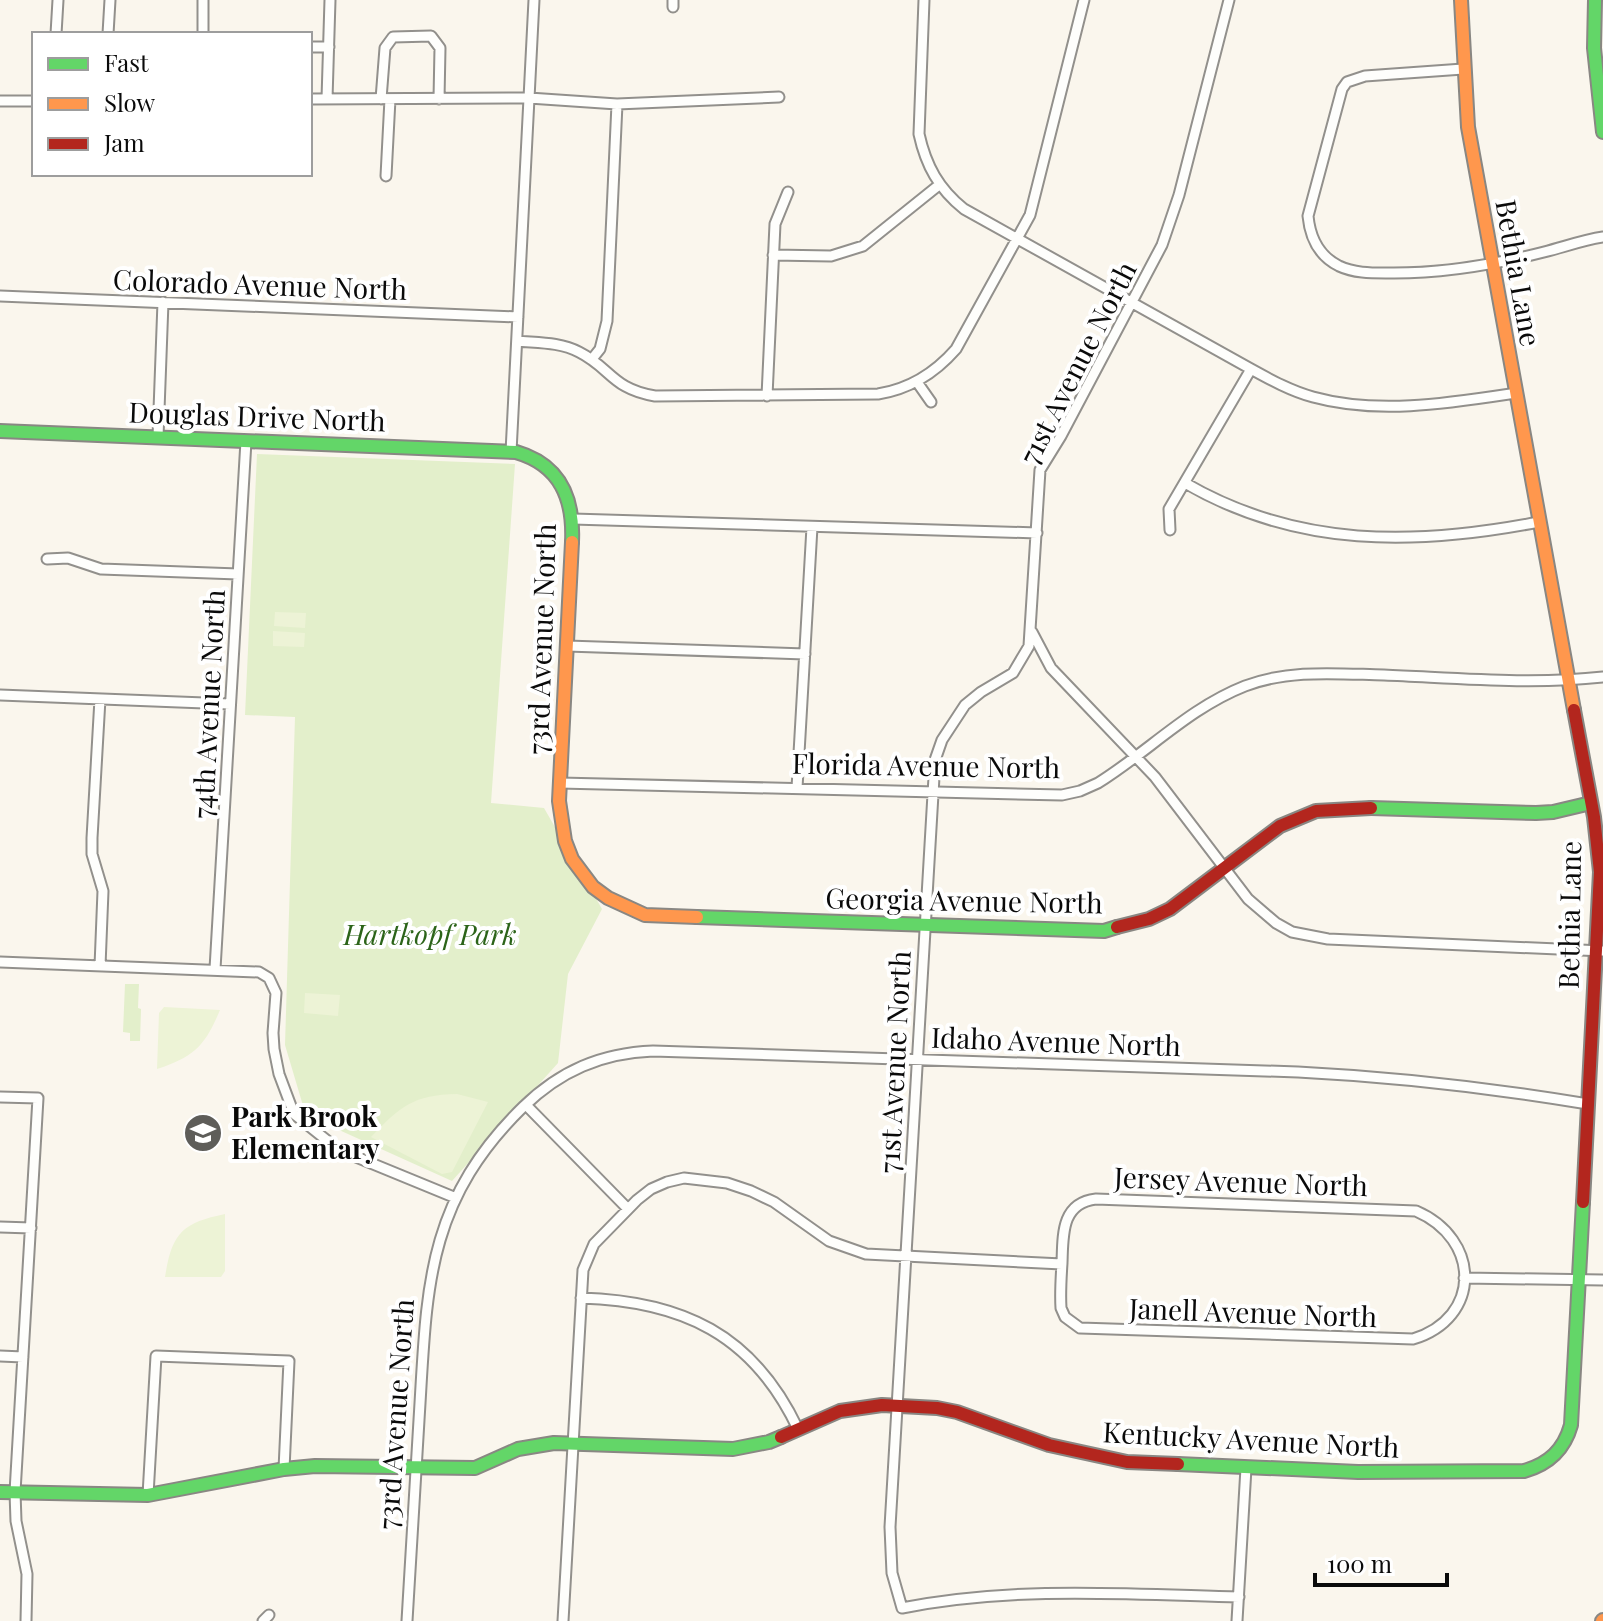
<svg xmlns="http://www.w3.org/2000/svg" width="1603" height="1621" font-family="'Playfair Display',serif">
<rect width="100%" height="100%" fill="#faf6ed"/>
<path fill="#e3efcb" d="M257 454 515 464 491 803 544 808 602 909 568 974 558 1063 452 1181 328 1125 304 1109 285 1045 295 717 245 715Z
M125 984H139L138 1008 141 1009 140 1041H130V1033L123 1032Z"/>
<path fill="#edf3d6" d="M275 612 306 613 305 628 274 626Z
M273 631 305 633 304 647 273 646Z
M305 993 340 995 338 1016 304 1013Z
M164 1007 220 1010C205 1046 194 1057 157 1069L159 1013Z
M457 1094 488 1102 452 1172 442 1174 371 1137C401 1106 413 1095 457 1094Z
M225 1214V1271L221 1277H165C172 1233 182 1223 225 1214Z"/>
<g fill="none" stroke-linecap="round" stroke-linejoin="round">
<defs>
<path id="street" d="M924 0 919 134C926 166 939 189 964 209L1251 369C1271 380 1291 391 1313 397 1378 415 1450 403 1516 393
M1229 0 1179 195 1162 245 1061 436 1040 470 1029 646 1013 673 981 692 965 705 942 740 935 760 890 1527 892 1573 902 1608C1013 1586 1126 1594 1239 1597
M673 7V0
M56 34 58 0
M108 34 110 0
M203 34V0
M310 47H329
M1463 69 1365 76 1347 82 1342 89 1308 216C1310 237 1319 256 1339 266 1354 273 1370 273 1386 273 1439 274 1493 265 1544 252 1564 247 1583 240 1603 237
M310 99 529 98 617 104 779 97
M327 99 330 0
M381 99 385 48 393 37 431 36 440 48 439 99
M0 101H34
M386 176 390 99
M773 255 831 256 863 246 939 185
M0 296 518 317
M517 341C538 343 560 342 579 352 611 368 612 389 655 396L878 394C910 389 935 373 956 349L1030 215 1084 0
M592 359 600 349 607 321 617 104
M917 382 931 402
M767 396 775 224 788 192
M158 437 163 302
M511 452 534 0
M1185 483C1297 548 1415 546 1539 522
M573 519 1037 533
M1170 530 1169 509 1251 369
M47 559 68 558 101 569 238 574
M1032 632 1051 668 1155 777 1248 899 1276 923 1292 932 1328 939 1603 951
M567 646 805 654
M0 695 230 704
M100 699 92 838V854L103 891 100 966
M560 783 1062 795 1080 791 1098 783C1148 752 1189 708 1245 686 1289 669 1338 674 1384 675 1457 678 1531 685 1603 677
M797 788 812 527
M0 962 259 972 269 978 276 993 273 1033 274 1049 279 1074 294 1114 339 1150 456 1198
M215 969 246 441
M0 1097 38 1098 15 1492 16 1521 27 1574 26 1621
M526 1105 628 1209
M1096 1199 1416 1211C1481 1239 1482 1318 1413 1339L1080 1328 1065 1317 1061 1308C1060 1293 1061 1278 1062 1263 1063 1235 1061 1203 1096 1199Z
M0 1227 31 1228
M1464 1278 1603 1280
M581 1298C682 1301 753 1334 798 1429
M0 1356 23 1357
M148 1495 156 1356 289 1361 284 1469
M263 1621 269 1615
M407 1621C411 1554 415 1487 419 1420 427 1292 424 1204 523 1107 560 1071 601 1053 653 1051L1298 1072C1396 1077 1492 1088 1588 1104
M563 1621 583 1270 594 1244 637 1200 651 1189 667 1182 684 1178 727 1183 751 1191 774 1202 829 1241 866 1254 1062 1264
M1237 1621 1246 1468"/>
<path id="fast" d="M1595 0 1594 48 1603 132
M0 431 516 452C561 465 574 499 572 542
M1371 808 1536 813 1553 812 1591 803
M697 917 1104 931 1117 927
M1178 1464 1358 1472 1524 1471C1549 1464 1564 1450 1571 1425L1583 1202
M0 1492 148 1495 284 1469 315 1466 475 1468 518 1449 554 1443 733 1449 769 1442 781 1437"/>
<path id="slow" d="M1461 0 1468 127 1574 710
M572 542 559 801 565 841 572 859 593 887 608 898 645 915 697 917
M1602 1621 1603 1620"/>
<path id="jam" d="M1574 710 1594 817 1600 872 1583 1202
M1117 927 1149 919 1170 909 1280 826 1316 811 1371 808
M781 1437 840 1411 882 1405 937 1408 957 1412 1049 1445 1127 1462 1178 1464"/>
</defs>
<use href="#street" stroke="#92908c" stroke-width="13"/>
<use href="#fast" stroke="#898783" stroke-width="16"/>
<use href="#slow" stroke="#898783" stroke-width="16"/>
<use href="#jam" stroke="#898783" stroke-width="16"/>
<use href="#street" stroke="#fefefc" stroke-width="9"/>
<use href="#fast" stroke="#63d668" stroke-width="12"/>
<use href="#slow" stroke="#ff974d" stroke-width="12"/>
<use href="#jam" stroke="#b3261e" stroke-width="12"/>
</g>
<defs>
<symbol id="school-disc" viewBox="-11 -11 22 22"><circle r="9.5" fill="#5e5d59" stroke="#fff"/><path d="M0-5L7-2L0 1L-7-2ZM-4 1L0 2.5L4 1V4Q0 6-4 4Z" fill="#fff"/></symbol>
</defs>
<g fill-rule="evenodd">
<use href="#school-disc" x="181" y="1111" width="44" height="44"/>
</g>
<g text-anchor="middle" stroke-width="8" stroke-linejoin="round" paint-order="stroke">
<g font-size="28" fill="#0a0a0a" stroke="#fff">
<text transform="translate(1518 273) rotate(80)" y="10">Bethia Lane</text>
<text transform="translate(260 285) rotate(2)" y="10">Colorado Avenue North</text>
<text transform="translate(1078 363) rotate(-63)" y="10">71st Avenue North</text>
<text transform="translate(257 417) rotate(2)" y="10">Douglas Drive North</text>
<text transform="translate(542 639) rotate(-88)" y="10">73rd Avenue North</text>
<text transform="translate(209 704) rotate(-87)" y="10">74th Avenue North</text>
<text transform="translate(926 766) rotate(1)" y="10">Florida Avenue North</text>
<text transform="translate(964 901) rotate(1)" y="10">Georgia Avenue North</text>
<text transform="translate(1570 915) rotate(-89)" y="10">Bethia Lane</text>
<text transform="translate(1056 1042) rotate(2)" y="10">Idaho Avenue North</text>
<text transform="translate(895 1062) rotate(-87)" y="10">71st Avenue North</text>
<text transform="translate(1241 1182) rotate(2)" y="10">Jersey Avenue North</text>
<text transform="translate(1253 1313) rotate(2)" y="10">Janell Avenue North</text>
<text transform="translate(396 1414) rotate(-86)" y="10">73rd Avenue North</text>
<text transform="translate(1251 1440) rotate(3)" y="10">Kentucky Avenue North</text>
</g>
<g font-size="28" font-style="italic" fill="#2c6419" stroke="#fff">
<text x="430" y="945">Hartkopf Park</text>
</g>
<g font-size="28" font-weight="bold" fill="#0a0a0a" stroke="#fff" text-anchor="start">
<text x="231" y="1127">Park Brook<tspan x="231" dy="32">Elementary</tspan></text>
</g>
</g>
<rect x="32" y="32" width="280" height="144" fill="#ffffff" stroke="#9d9d9d" stroke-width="2"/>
<rect x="48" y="58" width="40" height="12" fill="#63d668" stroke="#9d9d9d" stroke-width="2"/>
<text x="104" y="72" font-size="24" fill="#0a0a0a">Fast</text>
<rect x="48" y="98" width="40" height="12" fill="#ff974d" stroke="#9d9d9d" stroke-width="2"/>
<text x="104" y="112" font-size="24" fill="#0a0a0a">Slow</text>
<rect x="48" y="138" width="40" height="12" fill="#b3261e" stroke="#9d9d9d" stroke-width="2"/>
<text x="104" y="152" font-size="24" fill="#0a0a0a">Jam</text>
<path d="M1315 1573v12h132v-12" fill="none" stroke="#0a0a0a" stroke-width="4"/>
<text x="1327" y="1573" font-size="24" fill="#0a0a0a" stroke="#ffffff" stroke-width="6" paint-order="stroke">100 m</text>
</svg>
